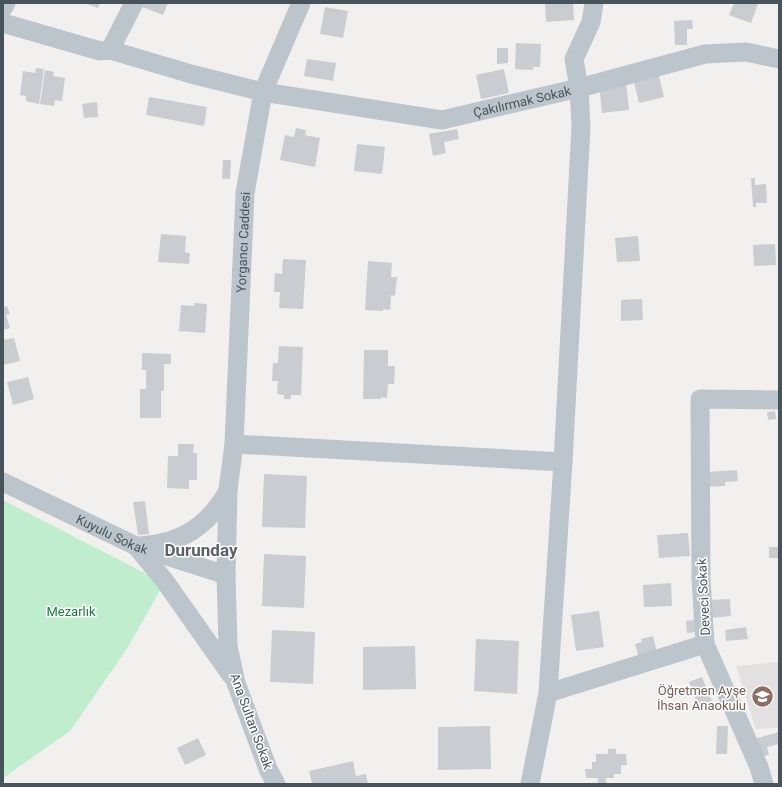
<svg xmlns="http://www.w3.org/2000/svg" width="782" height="787" font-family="Roboto,sans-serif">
<rect width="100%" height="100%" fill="#f2efef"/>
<path fill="#e2e0e1" d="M779 662V728L756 729 736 666Z"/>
<path fill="#c0edcd" d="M3 500 164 583 128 647 70 731 3 778Z"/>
<path fill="#c9cdd1" d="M84 3H100L98 8Z
M138 3H168L163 15 137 5Z
M545 3H573L574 20 546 22Z
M734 3 758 4 751 23 729 15Z
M325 7 348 11 343 38 320 34Z
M692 20 693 29H687V45H675L674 21Z
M516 43 541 44 540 67H533V70L515 69Z
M497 48H508V63L497 64Z
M307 59 336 63 333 81 304 76Z
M36 68 44 69 39 104 26 101V96L20 95 23 71 35 73Z
M504 69 509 93 481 99 476 75Z
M45 70 54 72 53 76 65 78 62 101 55 100 54 106 40 104Z
M658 72 664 97 639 103 633 78Z
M626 81 629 110 602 113 599 84Z
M149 97 207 107 204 126 146 115Z
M97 102 98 117 84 118 82 104Z
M296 128 306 130 305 135 320 138 315 167 280 160 285 135 294 137Z
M457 129 459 139 444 142 446 153 433 156 429 134Z
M357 144 385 147 382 174 354 171Z
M223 160H231L230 179H222Z
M751 178H755V185L766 184 767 203H756V207H753Z
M161 234 186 236 185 252 190 253 189 264 158 262Z
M638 236 640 261 617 262 615 238Z
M775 244 776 265 754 266 753 245Z
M283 259 306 260 303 309 279 308 280 292H274L275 273 282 274Z
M368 261 392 263 391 277H397L395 296 391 295 390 310 383 309V311L365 310Z
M642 299 643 320 621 321V300Z
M194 303 207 304 205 333 179 331 181 305 194 306Z
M7 306 10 314 6 315 10 328 3 330V307Z
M14 338 20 361 3 365V340Z
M279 346 303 347 301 395H291V399H284V395L277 394 278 381H272L273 363H278Z
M364 350H388V366H395L394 384H388L387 398 381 397V399H363Z
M142 353 171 354V364H164V391H161V418H140V389H146V370H142Z
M28 377 34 399 13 405 7 382Z
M775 411 776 419 768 420 767 412Z
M178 444H194L193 453H197V480H189V489L167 488 168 456H178Z
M737 470 738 481 725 482V486L708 487 707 472Z
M264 474 307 476 305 528 262 527Z
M145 501 149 534 138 535 133 502Z
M688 533 690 556 659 558 657 535Z
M769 547H779V558H769Z
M264 554 306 556 304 608 262 606Z
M671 583 672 606 644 607 643 585Z
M730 599 731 616 711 618 709 600Z
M599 611 604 647 576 651 571 615Z
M694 620 695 632 687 633 686 621Z
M746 627 748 639 726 641 725 630Z
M272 630 315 632 313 684 270 682Z
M653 636 657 653 639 658 635 644 642 642 641 639Z
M476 639 519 641 517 694 474 691Z
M415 646 416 689 363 690V647Z
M702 677 712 701 699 707 689 682Z
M490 726 491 769 438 770V727Z
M717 726H728L727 754H716Z
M779 732V744L767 747 769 755 759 757 754 739Z
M198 738 206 755 185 765 177 748Z
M608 749H616V754H626L627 765H621V774H614V778H606V784H598V778H586L585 769H592V762H596V754H608Z
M353 761 356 776 366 774 368 784H312L309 771Z"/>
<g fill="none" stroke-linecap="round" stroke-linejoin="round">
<g stroke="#bbc5cb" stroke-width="19">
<path d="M3 8 6 3"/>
<path d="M3 23 100 51 110 50 134 3"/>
<path id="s1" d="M110 50 191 74 263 92 442 120 579 88 705 54 746 52 779 59"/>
<path d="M234 444 563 462 548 693"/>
<path d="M563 462 581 126 579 88 574 59 591 22 594 3"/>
<path id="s2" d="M3 482 136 546 226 575"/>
<path d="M136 546 164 580 231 675"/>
<path d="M140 546C181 544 208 526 228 491"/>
<path id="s3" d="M276 784 268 769 236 683 228 646 226 575 228 490 234 444 245 193 263 92 301 3"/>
<path d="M530 784 548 693 705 644"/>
<path d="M764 784 759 767 705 644 701 579 700 399 779 400"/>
</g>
</g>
<defs>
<symbol id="school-disc" viewBox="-11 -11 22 22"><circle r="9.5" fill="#8d6e63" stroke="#fff"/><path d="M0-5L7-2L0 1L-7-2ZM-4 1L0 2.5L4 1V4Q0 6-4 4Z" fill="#fff"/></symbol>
</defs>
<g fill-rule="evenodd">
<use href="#school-disc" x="750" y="684" width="25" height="25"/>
</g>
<g text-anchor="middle" stroke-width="3" stroke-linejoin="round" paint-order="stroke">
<g font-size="13" fill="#48545c" stroke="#fff">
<text dy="5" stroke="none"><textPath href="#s1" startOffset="422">Çakılırmak Sokak</textPath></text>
<text dy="5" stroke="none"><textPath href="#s3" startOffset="551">Yorgancı Caddesi</textPath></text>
<text dy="5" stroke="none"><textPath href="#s2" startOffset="121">Kuyulu Sokak</textPath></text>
<text transform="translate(703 597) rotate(-93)" y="5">Deveci Sokak</text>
<text transform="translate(252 721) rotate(70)" y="5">Ana Sultan Sokak</text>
</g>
<g font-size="13" fill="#1c7941" stroke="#fff">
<text x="71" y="616">Mezarlık</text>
</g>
<g font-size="13" fill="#785e54" stroke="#fff" text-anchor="end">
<text x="746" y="695">Öğretmen Ayşe<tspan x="746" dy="15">İhsan Anaokulu</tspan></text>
</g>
<g font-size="17" font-weight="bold" fill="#5c6064" stroke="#fff">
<text x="201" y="556">Durunday</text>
</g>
</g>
<rect width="782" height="787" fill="none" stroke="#48545c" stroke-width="8"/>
</svg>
